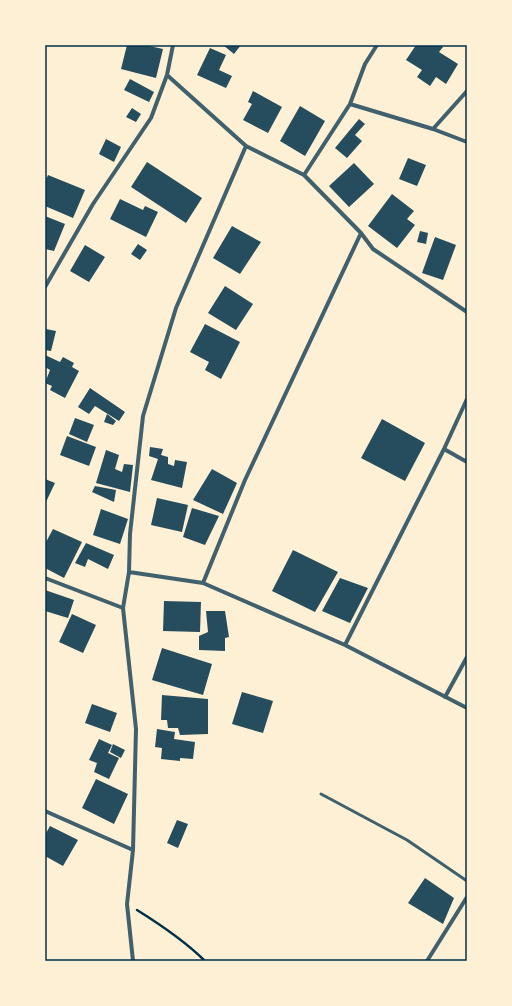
<svg xmlns="http://www.w3.org/2000/svg" width="512" height="1006" font-family="'Roboto Condensed',sans-serif">
<rect width="100%" height="100%" fill="#fdf0d5"/>
<path fill="#264d5e" d="M127 45H145L163 49 156 78 121 69Z
M223 45H241L234 54Z
M416 45H440L443 47 439 52 458 64 446 84 436 77 430 86 417 77 422 70 406 60Z
M210 48 226 55 219 70 232 76 226 88 197 75Z
M130 79 154 92 149 102 124 90Z
M253 91 282 107 268 133 243 120 252 104 248 102Z
M300 106 325 121 305 156 280 141Z
M132 108 141 114 136 122 126 117Z
M359 119 365 124 355 135 362 141 347 158 335 148Z
M106 139 121 147 114 162 99 154Z
M408 158 426 165 417 186 399 179Z
M147 162 202 198 186 223 131 187Z
M354 163 374 184 349 207 329 186Z
M48 175 85 190 73 218 45 206V182Z
M392 194 414 211 407 219 415 225 397 248 368 226Z
M120 199 143 210 145 206 158 212 146 237 110 219Z
M45 216 65 224 54 251 45 249Z
M232 226 261 242 240 274 213 258Z
M420 231 428 233 426 244 417 242Z
M435 237 456 245 443 280 422 273Z
M138 244 147 250 140 260 131 254Z
M85 245 105 257 89 282 70 271Z
M225 286 253 304 236 330 208 313Z
M205 324 240 342 221 379 205 370 209 362 190 352Z
M46 329 56 331 51 351 45 350Z
M45 355 60 362 63 357 74 363 72 367 79 371 65 398 50 390 52 386 45 383 50 370 45 367Z
M90 388 125 412 119 421 95 406 89 414 78 407Z
M107 414 116 421 113 425 104 422Z
M75 418 94 425 87 442 69 434Z
M382 419 425 443 405 481 361 458Z
M67 436 96 447 89 466 60 455Z
M150 447 163 449 161 455 168 457V464L174 466 175 460 187 462 182 488 151 480 158 459 149 456Z
M106 450 119 455 115 469 122 472 124 464 133 465 130 492 96 483Z
M212 469 237 483 223 514 193 500Z
M45 479 55 483 45 504Z
M95 486 116 490 114 502 92 492Z
M157 498 188 505 182 532 151 525Z
M192 508 219 516 205 545 183 537Z
M101 509 128 519 120 544 93 535Z
M53 529 82 542 64 578 45 568V544Z
M86 543 114 555 108 569 88 559 85 567 75 563Z
M293 550 338 572 315 612 272 591Z
M340 578 368 588 350 623 322 611Z
M45 590 74 600 68 618 45 611Z
M164 601 201 602 200 632 163 631Z
M206 611H225L229 637 225 638V651L199 650V636L208 632Z
M72 614 96 625 83 653 59 642Z
M162 648 212 664 203 695 152 680Z
M242 692 273 701 263 733 232 724Z
M162 695 208 699V734L180 735 178 728H168L167 720H161Z
M92 704 117 713 110 732 85 723Z
M157 729 175 732 174 739 195 742 193 759 180 758V761L161 759 162 748 155 747Z
M99 739 112 745 108 753 119 758 109 779 94 772 97 763 89 760Z
M113 744 125 750 121 758 110 752Z
M96 779 128 794 114 824 82 808Z
M177 820 188 824 178 848 167 843Z
M50 826 78 840 63 866 45 856V835Z
M425 878 454 898 443 924 408 903Z"/>
<g fill="none" stroke-linecap="round" stroke-linejoin="round">
<path stroke="#003049" stroke-width="2.5" d="M137 910C161 925 185 941 205 961"/>
<path stroke="#3f606c" stroke-width="3" d="M321 794 407 840 467 881"/>
<path stroke="#3f606c" stroke-width="4" d="M167 75 246 146 304 175 361 233 373 249 467 312
M350 104 433 129 467 142
M433 129 467 91
M304 175 350 104 365 64 377 45
M45 287 93 204 151 118 167 75 173 45
M444 449 467 462
M129 572 203 583 345 645 467 708
M45 578 123 608
M203 583 245 480 361 233
M345 645 444 449 467 399
M445 697 467 657
M45 811 133 850
M133 961 127 904 133 850 136 729 123 608 129 572 130 534 143 416 176 308 246 146
M427 961 467 897"/>
</g>
<rect width="512" height="1006" fill="none" stroke="#fdf0d5" stroke-width="92"/>
<rect x="46" y="46" width="420" height="914" fill="none" stroke="#003049" stroke-width="1.5"/>
</svg>
